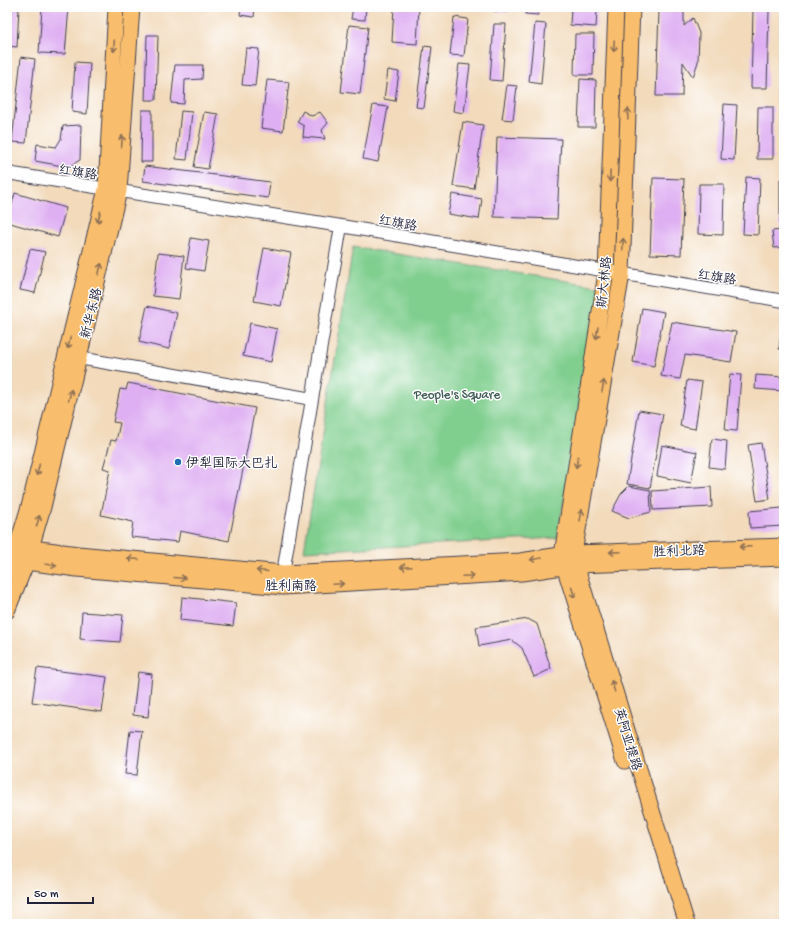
<svg xmlns="http://www.w3.org/2000/svg" width="791" height="931" font-family="'Gochi Hand','LXGW WenKai TC',sans-serif">
<rect width="100%" height="100%" fill="#fff"/>
<filter id="ink" filterUnits="userSpaceOnUse"><feTurbulence type="fractalNoise" baseFrequency=".025" numOctaves="2"/><feDisplacementMap in="SourceGraphic" scale="8" xChannelSelector="R" yChannelSelector="G"/><feConvolveMatrix kernelMatrix="1 2 1 2 8 2 1 2 1" color-interpolation-filters="sRGB"/></filter>
<filter id="wash" filterUnits="userSpaceOnUse"><feTurbulence type="fractalNoise" baseFrequency=".012" numOctaves="4" result="noise"/><feDisplacementMap in="SourceGraphic" scale="16" xChannelSelector="R" yChannelSelector="G"/><feGaussianBlur stdDeviation="0.9" result="paint"/><feColorMatrix in="noise" values="0 0 0 0 0 0 0 0 0 0 0 0 0 0 0 0 0 1.4 0 .05"/><feComposite in="paint" operator="in"/></filter>
<g filter="url(#wash)">
<rect width="100%" height="100%" fill="#f2dabb"/>
<path fill="#80cf8f" stroke="#517865" d="M353 247 604 287 557 538 304 551Z"/>
<g id="blocks">
<path fill="#deaff2" d="M9 7H19L17 47 7 46Z
M42 7H69L65 54 39 53Z
M241 7H255L254 17 240 15Z
M353 7H366L365 20 351 19Z
M394 7H419L417 44 392 42Z
M457 7H468V10L457 9Z
M494 7H508V12L494 11Z
M526 7H539L538 15 525 14Z
M571 9 597 11 596 27 570 25Z
M753 10H769L767 88H751Z
M659 11 684 12V26L693 18 699 33 698 62 693 77 683 62 682 96H656Z
M454 17 468 19 464 56 450 55Z
M535 23 546 24 541 84 529 82Z
M494 24H506L502 81 490 80Z
M349 25 368 27 360 94 341 92Z
M575 34H594L593 75H574Z
M147 35H158L156 100H145Z
M424 46 432 47 424 108 416 107Z
M246 48 259 49 255 86 242 85Z
M21 57 35 59 26 143 12 142Z
M75 62 90 63 87 114 72 112Z
M459 64 470 65 464 113 453 111Z
M175 65H203L202 79 185 80 184 104 171 103Z
M388 70 399 72 395 101 384 99Z
M580 79 596 80 595 127H578Z
M267 80 289 82 283 131 261 128Z
M507 85 517 86 513 120 502 119Z
M724 104 737 105 734 160 721 159Z
M373 105 388 107 378 162 363 159Z
M758 107H773V159H757Z
M142 110H152V162H141Z
M181 111 192 112 187 160 176 159Z
M303 111 312 116 320 112 328 123 322 130 325 139 303 137 304 126 297 122Z
M204 112 218 114 208 169 194 167Z
M463 122 483 125 474 189 453 186Z
M81 125 80 160 68 167 35 161 37 144 56 147 61 139 63 126Z
M497 137 561 139 557 219 494 217Z
M145 166 270 182 268 198 143 181Z
M746 177 760 178 758 235 743 234Z
M653 178 684 179 681 255 650 254Z
M780 179H784V229H780Z
M699 184H724L723 235 698 234Z
M15 193 66 208 58 237 7 222Z
M452 194 482 199 479 219 448 214Z
M783 230 784 247 774 248 772 231Z
M191 238 209 241 204 271 186 268Z
M264 248 291 253 281 306 254 301Z
M30 249 45 252 35 293 20 290Z
M158 253 184 256 179 299 153 296Z
M147 306 177 313 169 349 139 342Z
M642 308 664 312 654 366 633 362Z
M672 322 736 332 731 362 685 355 680 379 661 376Z
M250 323 277 329 271 362 243 356Z
M781 331 784 332V349H779Z
M730 374 741 375 737 431 725 430Z
M756 375 784 377V391L755 389Z
M687 380 702 382 695 429 680 426Z
M128 383 255 408 229 541 180 531 178 542 131 537 133 522 101 515 110 470 103 468 111 440 116 441 120 423 113 422 120 389 126 390Z
M639 410 663 414 650 488 627 484Z
M712 439 727 441 725 469 709 467Z
M761 443 770 499 757 501 748 445Z
M662 445 697 452 691 483 657 476Z
M629 486 650 490 651 512 629 518 612 511 621 494Z
M711 487 712 507 653 510 652 491Z
M782 508 783 526 750 528 749 511Z
M182 597 236 603 233 626 180 620Z
M82 612 123 615 120 642 80 639Z
M528 619 537 624 551 669 534 677 522 648 512 640 479 646 476 627Z
M37 668 107 677 102 712 32 702Z
M138 672 152 674 148 717 133 715Z
M130 730 142 731 137 775 125 774Z"/>
</g>
</g>
<g filter="url(#ink)">
<use href="#blocks" fill-opacity="0" stroke="#413e4e" stroke-width="1"/>
<g fill="none" stroke-linecap="round" stroke-linejoin="round">
<defs>
<path id="minor" d="M7 173 341 226 784 301
M79 358 312 399
M283 580V573L341 226"/>
<path id="major" d="M616 7 606 273 562 555 564 566 625 761
M632 7 622 274 574 553 576 565 687 924
M17 546 78 554 283 573 520 561 574 553 784 546
M12 560 77 569 283 587 522 573 576 565 784 558
M7 575 18 543 30 503 106 189 116 7
M7 611 27 561 43 507 119 191 132 7"/>
</defs>
<use href="#minor" stroke="#413e4e" stroke-width="14"/>
<use href="#major" stroke="#413e4e" stroke-width="17"/>
<use href="#minor" stroke="#fff" stroke-width="12"/>
<use href="#major" stroke="#f9be6d" stroke-width="15"/>
</g>
<defs><path id="oneway-shaft" d="M-6 0H5M1.5-3L5.5 0L1.5 3" fill="none" stroke-width="1.6" stroke-linecap="round" stroke-linejoin="round"/></defs>
<g stroke="#8e7054">
<use href="#oneway-shaft" transform="translate(114 46) rotate(93)"/>
<use href="#oneway-shaft" transform="translate(614 46) rotate(92)"/>
<use href="#oneway-shaft" transform="translate(628 114) rotate(-88)"/>
<use href="#oneway-shaft" transform="translate(122 141) rotate(-86)"/>
<use href="#oneway-shaft" transform="translate(610 176) rotate(92)"/>
<use href="#oneway-shaft" transform="translate(99 217) rotate(104)"/>
<use href="#oneway-shaft" transform="translate(623 244) rotate(-88)"/>
<use href="#oneway-shaft" transform="translate(100 269) rotate(-76)"/>
<use href="#oneway-shaft" transform="translate(597 333) rotate(99)"/>
<use href="#oneway-shaft" transform="translate(69 343) rotate(104)"/>
<use href="#oneway-shaft" transform="translate(603 386) rotate(-80)"/>
<use href="#oneway-shaft" transform="translate(70 395) rotate(-76)"/>
<use href="#oneway-shaft" transform="translate(577 462) rotate(99)"/>
<use href="#oneway-shaft" transform="translate(38 470) rotate(104)"/>
<use href="#oneway-shaft" transform="translate(581 515) rotate(-80)"/>
<use href="#oneway-shaft" transform="translate(38 521) rotate(-74)"/>
<use href="#oneway-shaft" transform="translate(745 547) rotate(178)"/>
<use href="#oneway-shaft" transform="translate(615 552) rotate(178)"/>
<use href="#oneway-shaft" transform="translate(133 559) rotate(-175)"/>
<use href="#oneway-shaft" transform="translate(536 559) rotate(171)"/>
<use href="#oneway-shaft" transform="translate(51 565) rotate(9)"/>
<use href="#oneway-shaft" transform="translate(406 567) rotate(177)"/>
<use href="#oneway-shaft" transform="translate(262 571) rotate(-175)"/>
<use href="#oneway-shaft" transform="translate(468 576) rotate(-3)"/>
<use href="#oneway-shaft" transform="translate(180 578) rotate(5)"/>
<use href="#oneway-shaft" transform="translate(338 584) rotate(-3)"/>
<use href="#oneway-shaft" transform="translate(573 592) rotate(73)"/>
<use href="#oneway-shaft" transform="translate(613 686) rotate(-107)"/>
</g>
</g>
<circle fill="#1f6fb2" stroke="#fff" stroke-width="1.5" cx="178" cy="462" r="4"/>
<g text-anchor="middle" stroke-width="3" stroke-linejoin="round" paint-order="stroke">
<g font-size="13" fill="#22223b" stroke="#fff">
<text transform="translate(78 171) rotate(9)" y="5">红旗路</text>
<text transform="translate(398 222) rotate(10)" y="5">红旗路</text>
<text transform="translate(717 276) rotate(9)" y="5">红旗路</text>
<text transform="translate(603 282) rotate(-84)" y="5">斯大林路</text>
<text transform="translate(90 313) rotate(-76)" y="5">新华东路</text>
<text transform="translate(679 550) rotate(-2)" y="5">胜利北路</text>
<text x="291" y="590">胜利南路</text>
<text transform="translate(629 739) rotate(73)" y="5">英阿亚提路</text>
</g>
<g font-size="13" fill="#435f58" stroke="#fff">
<text x="457" y="398">People's Square</text>
</g>
<g font-size="13" fill="#22223b" stroke="#fff" text-anchor="start">
<text x="186" y="467">伊犁国际大巴扎</text>
</g>
</g>
<rect width="791" height="931" fill="none" stroke="#fff" stroke-width="24"/>
<path d="M28 897v6h65v-6" fill="none" stroke="#22223b" stroke-width="2"/>
<text x="34" y="897" font-size="12" fill="#22223b" stroke="#ffffff" stroke-width="3" paint-order="stroke">50 m</text>
</svg>
